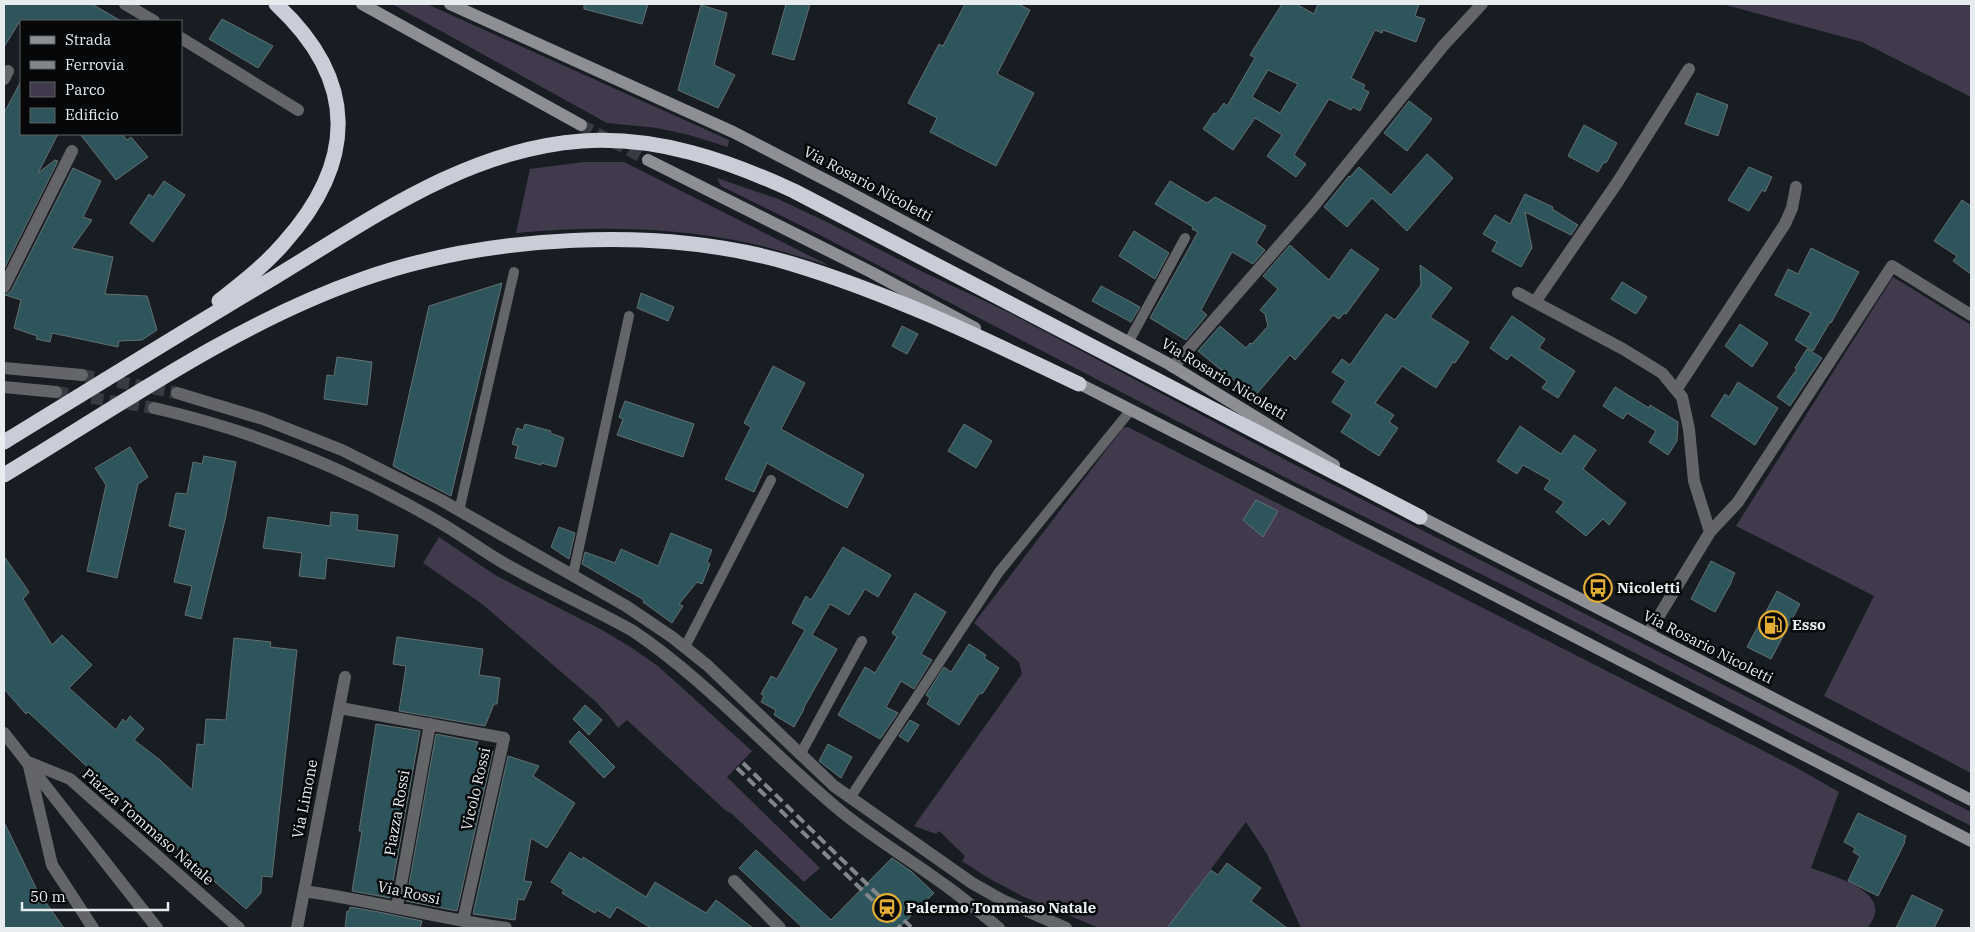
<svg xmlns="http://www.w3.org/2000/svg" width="1975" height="932" font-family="'IBM Plex Serif',serif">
<rect width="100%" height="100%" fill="#171d22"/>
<path fill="#403a4c" d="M392 4H427L729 140 728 147 689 135 657 128 607 123Z
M1722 4H1971V97L1862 42Z
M584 162H624L830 266C803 258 777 249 749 243 673 227 593 226 516 233L530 169Z
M717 178 778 199 829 223 921 271 1008 312 1303 469 1971 812V826L1501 584 1296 483 816 233 721 186Z
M1893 277 1971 325V773L1824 696 1874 596 1736 526Z
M1128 427 1795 767 1839 792 1811 868C1829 875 1881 888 1875 914 1874 918 1870 924 1868 928H1301L1267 854 1246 822 1167 928H1099L1024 897 988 878 962 861 965 856 939 831 936 834 914 826 1022 674 1019 662 974 623 1123 428Z
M439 537 495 575 604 631 632 648 659 667 752 751 727 777 820 868 804 882 732 814 725 810 627 720 618 728 610 717 595 701 482 604 423 563Z"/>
<path fill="#2d555b" stroke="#657071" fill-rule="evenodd" d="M4 4H92L121 21H20L4 47Z
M584 4H648L642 24 584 9Z
M786 4H810L794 60 772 54Z
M965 4H1018L1030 10 997 74 1034 93 996 166 930 132 937 118 908 103 939 44 943 46Z
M1282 4H1296L1314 14 1318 4H1419L1415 16 1425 19 1416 42 1383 30 1382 33 1375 30 1351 78 1365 85 1363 89 1369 92 1360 111 1353 107 1351 110 1329 99 1294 155 1306 164 1296 177 1267 156 1282 135 1255 118 1233 150 1203 129 1214 113 1216 114 1224 103 1227 106 1255 58 1250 55ZM1268 70 1298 84 1280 113 1252 97Z
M701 5 727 13 714 65 735 75 718 108 678 90Z
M222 19 273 46 258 68 209 39Z
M21 81V134H58L38 173 55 160 58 161 4 269V113Z
M1697 93 1728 105 1718 136 1685 124Z
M1409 101 1432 119 1407 151 1384 133Z
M1584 125 1617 143 1606 163 1604 162 1598 172 1568 156Z
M80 134H122L127 140 131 137 148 157 116 180Z
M1427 154 1453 178 1407 231 1372 198 1347 227 1324 207 1349 176 1350 177 1359 167 1391 195Z
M1749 167 1772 177 1765 192 1762 190 1749 211 1728 200Z
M73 168 101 181 83 217 92 220 72 248 113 257 105 294 147 296 157 330 142 340 119 341 118 347 52 333 50 342 36 339 37 336 14 328 21 300 5 295 11 291Z
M164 181 185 195 153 242 130 223 149 194 153 197Z
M1170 181 1207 203 1215 197 1266 226 1256 243 1265 250 1253 264 1232 252 1201 310 1207 315 1186 340 1150 318 1198 232 1192 229 1193 227 1155 204Z
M1525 194 1553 207 1552 209 1578 225 1571 235 1525 212 1532 248 1521 267 1492 251 1497 242 1483 234 1495 215 1510 224Z
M1962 200 1971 206V274L1953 261 1957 256 1934 241Z
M1134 231 1169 253 1155 279 1119 256Z
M1290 245 1329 280 1351 249 1379 269 1346 314 1344 313 1339 319 1333 315 1295 360 1290 355 1254 397 1198 351 1220 326 1246 348 1250 343 1252 344 1268 326 1265 314 1260 310 1278 289 1263 276Z
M1811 248 1859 272 1831 323 1830 322 1813 351 1795 340 1811 313 1775 295 1788 269 1798 274Z
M1420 265 1452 288 1430 317 1469 342 1455 363 1453 362 1436 388 1402 366 1375 403 1394 415 1389 422 1398 428 1379 456 1341 432 1352 415 1332 402 1346 381 1332 372 1342 359 1350 365 1386 314 1395 320 1421 285Z
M1622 282 1647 297 1636 314 1611 299Z
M502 283 451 496 393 466 429 306Z
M1101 286 1140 307 1131 322 1092 301Z
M641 293 674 307 668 321 637 308Z
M1512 316 1545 339 1539 348 1575 371 1558 398 1542 388 1547 381 1525 365 1511 355 1507 360 1490 348Z
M1740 324 1768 343 1752 367 1725 346Z
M902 326 918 334 907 354 892 346Z
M1807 349 1822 358 1790 406 1777 397 1797 369 1795 368Z
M337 357 372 362 367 405 324 399 327 375 334 376Z
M773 366 805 383 781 429 864 475 847 508 767 463 754 492 725 479 751 427 744 423Z
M1738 382 1778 408 1755 445 1711 416 1725 394 1729 397Z
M1615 387 1649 408 1650 405 1678 422 1677 441 1668 455 1649 442 1656 431 1627 413 1623 419 1603 406Z
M625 401 694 424 683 457 617 435 623 419 619 417Z
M525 424 551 431 550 433 564 438 556 467 541 463V465L515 458 518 446 512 444 517 428 523 430Z
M964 424 992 441 976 468 948 451Z
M1520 426 1561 454 1574 435 1596 450 1583 469 1626 503 1609 525 1603 519 1586 536 1556 512 1564 502 1544 489 1550 480 1523 465 1517 474 1497 461Z
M130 447 148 477 138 484 117 578 87 571 106 485 95 468Z
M204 456 236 462 225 520 201 619 185 615 192 586 174 582 186 530 169 526 176 493 187 494 193 462 202 464Z
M1256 500 1278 511 1263 537 1243 520Z
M331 512 358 515 357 530 398 535 394 567 327 558 325 579 299 576 302 553 263 548 268 517 330 526Z
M559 527 575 533 569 559 551 547Z
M671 533 712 550 707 562 710 564 702 584 697 582 679 604 683 606 672 623 643 602 644 600 582 564 585 552 615 563 621 549 658 566Z
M843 547 891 575 878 597 865 589 849 615 830 604 812 635 837 649 803 709H804L794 727 774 715 776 710 761 702 764 696 761 694 771 676 777 679 805 630 792 623 806 596 811 600Z
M4 556 29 592 23 599 52 645 62 635 92 665 69 688 116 730 123 719 126 722 130 716 144 729 134 740 160 760 192 790 197 744 204 745 206 719 226 720 234 638 271 642 270 647 297 650 272 877 262 876 261 893 246 909 160 834 28 712 26 714 4 689Z
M1711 561 1735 573 1731 581H1732L1715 612 1691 599Z
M1777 591 1800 604 1771 659 1747 647Z
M915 593 946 612 921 654 932 660 914 689 901 681 886 707 898 713 880 739 838 715 865 667 875 673 897 637 892 633Z
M397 637 483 649 479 675 500 678 497 704H494L485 726 399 711 406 666 393 664Z
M969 644 986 655 984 658 999 668 983 693 979 694 959 725 927 704 930 698 926 695 944 667 951 672Z
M585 705 602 720 589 735 573 719Z
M910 720 919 725 908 742 899 736Z
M376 724 420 731 390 898 352 891 362 831H359Z
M579 731 615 767 604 778 569 742Z
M436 734 478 742 476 747 493 751 457 911 406 901Z
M828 744 852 757 841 778 819 761Z
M508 756 539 766 533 776 575 803 547 848 531 838 524 881 532 882 524 900 518 899 515 920 473 914Z
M1858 813 1906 836 1904 841 1905 842 1878 896 1848 881 1860 856 1853 852 1855 848 1844 842Z
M4 822 37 890 64 928H4Z
M756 850 831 920 892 858 912 872 934 893 899 928H803L739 868Z
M570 852 582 860 583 857 646 897 655 882 706 913 716 900 753 928H651L617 907 610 918 597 910 595 913 562 893 564 890 551 882Z
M1227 863 1261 888 1251 901 1287 928H1167L1211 870 1218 875Z
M1912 895 1943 910 1934 928H1896Z
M350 907 379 912 422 921 420 928H345L347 911 349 912Z"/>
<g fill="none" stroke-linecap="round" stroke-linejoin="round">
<path stroke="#363c41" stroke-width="12" stroke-dasharray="12 6" stroke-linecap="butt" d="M82 375 177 393
M56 392 154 408"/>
<path stroke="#363c41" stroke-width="12" stroke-dasharray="12 6" stroke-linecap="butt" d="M581 125 648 160"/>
<path stroke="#646569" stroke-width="10" d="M1129 341 1185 238
M459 511 514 272
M573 575 629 316
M685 647 771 480
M800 755 862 641
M850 798 999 572 1130 411"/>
<path stroke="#646569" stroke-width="12" d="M125 4 154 21
M181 38 298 110
M4 79 8 71
M4 287 72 151
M1518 293 1623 349 1662 373 1676 390 1682 397 1689 429 1694 481 1710 532
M1535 302 1617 183 1689 69
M1173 367 1312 208 1443 46 1482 4
M4 368 82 375
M4 387 56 392
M1676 390 1785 224 1792 208 1796 187
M177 393 263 419 342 450 441 500 626 606 672 637 707 665 834 786 972 883 1002 900 1066 928
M154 408C251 430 345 468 432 518 456 531 478 548 502 562 545 587 590 607 633 631 706 680 769 751 837 808 870 836 908 858 942 883 962 897 981 913 999 928
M1648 634 1710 532 1738 502 1892 266 1971 315
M340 708 504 738 463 921
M28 762 70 779 239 928
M28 762 52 865 93 928
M734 881 780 928
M304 891C372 901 439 918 506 928
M397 907 430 724
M297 928 345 677"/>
<path stroke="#646569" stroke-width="12" d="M4 733 157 928"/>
<path stroke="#8d8f95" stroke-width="12" d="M362 4 581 125
M450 4 733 132 845 190 1167 363 1334 465
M648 160 871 272 975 328
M1072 380 1461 578 1971 841
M1413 513 1971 800"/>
<path stroke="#cacdd7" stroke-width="15" d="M219 301C242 283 265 265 284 243 357 161 358 80 276 4
M4 442C94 387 184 331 275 277 371 219 467 149 582 141 657 136 727 160 794 191L1420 517
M4 475C117 407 235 324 360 280 486 235 660 225 789 263 890 293 984 339 1079 384"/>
<path stroke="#80868a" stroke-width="4" stroke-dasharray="10 5" stroke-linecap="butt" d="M743 763 912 928
M737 768 901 928"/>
</g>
<defs>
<symbol id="bus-ring" viewBox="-11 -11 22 22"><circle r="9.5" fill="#050709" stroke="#e4ae35" stroke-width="1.5"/><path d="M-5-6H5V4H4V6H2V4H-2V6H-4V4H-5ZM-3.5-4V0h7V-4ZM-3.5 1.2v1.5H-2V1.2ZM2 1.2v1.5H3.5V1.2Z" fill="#e4ae35"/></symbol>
<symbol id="fuel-ring" viewBox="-11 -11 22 22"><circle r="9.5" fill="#050709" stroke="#e4ae35" stroke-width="1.5"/><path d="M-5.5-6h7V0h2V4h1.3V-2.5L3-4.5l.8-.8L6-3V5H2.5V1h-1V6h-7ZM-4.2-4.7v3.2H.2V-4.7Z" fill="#e4ae35"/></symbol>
<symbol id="station-ring" viewBox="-11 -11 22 22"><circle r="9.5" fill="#050709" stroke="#e4ae35" stroke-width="1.5"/><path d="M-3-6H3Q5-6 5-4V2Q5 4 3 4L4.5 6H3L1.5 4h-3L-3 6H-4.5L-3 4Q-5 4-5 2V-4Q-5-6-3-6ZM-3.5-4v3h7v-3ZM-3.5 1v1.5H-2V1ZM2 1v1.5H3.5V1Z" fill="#e4ae35"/></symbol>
</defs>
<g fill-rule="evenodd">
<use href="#bus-ring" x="1582" y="572" width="32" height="32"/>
<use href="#fuel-ring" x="1757" y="609" width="32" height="32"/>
<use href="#station-ring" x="871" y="892" width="32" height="32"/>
</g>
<g text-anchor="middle" stroke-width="5" stroke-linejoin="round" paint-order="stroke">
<g font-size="15" fill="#e7ecef" stroke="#050709">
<text transform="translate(868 184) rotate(28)" y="5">Via Rosario Nicoletti</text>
<text transform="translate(1224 379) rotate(31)" y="5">Via Rosario Nicoletti</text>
<text transform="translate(1708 647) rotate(27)" y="5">Via Rosario Nicoletti</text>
<text transform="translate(476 789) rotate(-77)" y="5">Vicolo Rossi</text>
<text transform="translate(305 799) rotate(-79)" y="5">Via Limone</text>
<text transform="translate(397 813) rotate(-80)" y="5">Piazza Rossi</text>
<text transform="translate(148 827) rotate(41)" y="5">Piazza Tommaso Natale</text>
<text transform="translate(409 893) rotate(12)" y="5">Via Rossi</text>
</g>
<g font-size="15" font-weight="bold" fill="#e7ecef" stroke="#050709" text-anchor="start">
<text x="1617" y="593">Nicoletti</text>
<text x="1792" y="630">Esso</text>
<text x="906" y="913">Palermo Tommaso Natale</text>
</g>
</g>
<rect width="1975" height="932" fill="none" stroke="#e7ecef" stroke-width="10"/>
<rect x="20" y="20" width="162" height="115" fill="#050709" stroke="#5f6365"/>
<rect x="30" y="36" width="25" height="8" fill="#8d8f95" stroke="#5f6365"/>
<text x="65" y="45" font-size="15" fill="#e7ecef">Strada</text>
<rect x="30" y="61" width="25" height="8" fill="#80868a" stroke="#5f6365"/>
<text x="65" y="70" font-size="15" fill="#e7ecef">Ferrovia</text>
<rect x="30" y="82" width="25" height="15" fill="#403a4c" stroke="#5f6365"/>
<text x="65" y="95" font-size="15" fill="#e7ecef">Parco</text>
<rect x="30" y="108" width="25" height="15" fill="#2d555b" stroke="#5f6365"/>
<text x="65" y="120" font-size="15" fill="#e7ecef">Edificio</text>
<path d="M22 902v8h146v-8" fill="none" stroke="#e7ecef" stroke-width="2.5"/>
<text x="30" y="902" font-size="15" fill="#e7ecef" stroke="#050709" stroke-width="4" paint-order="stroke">50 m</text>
</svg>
